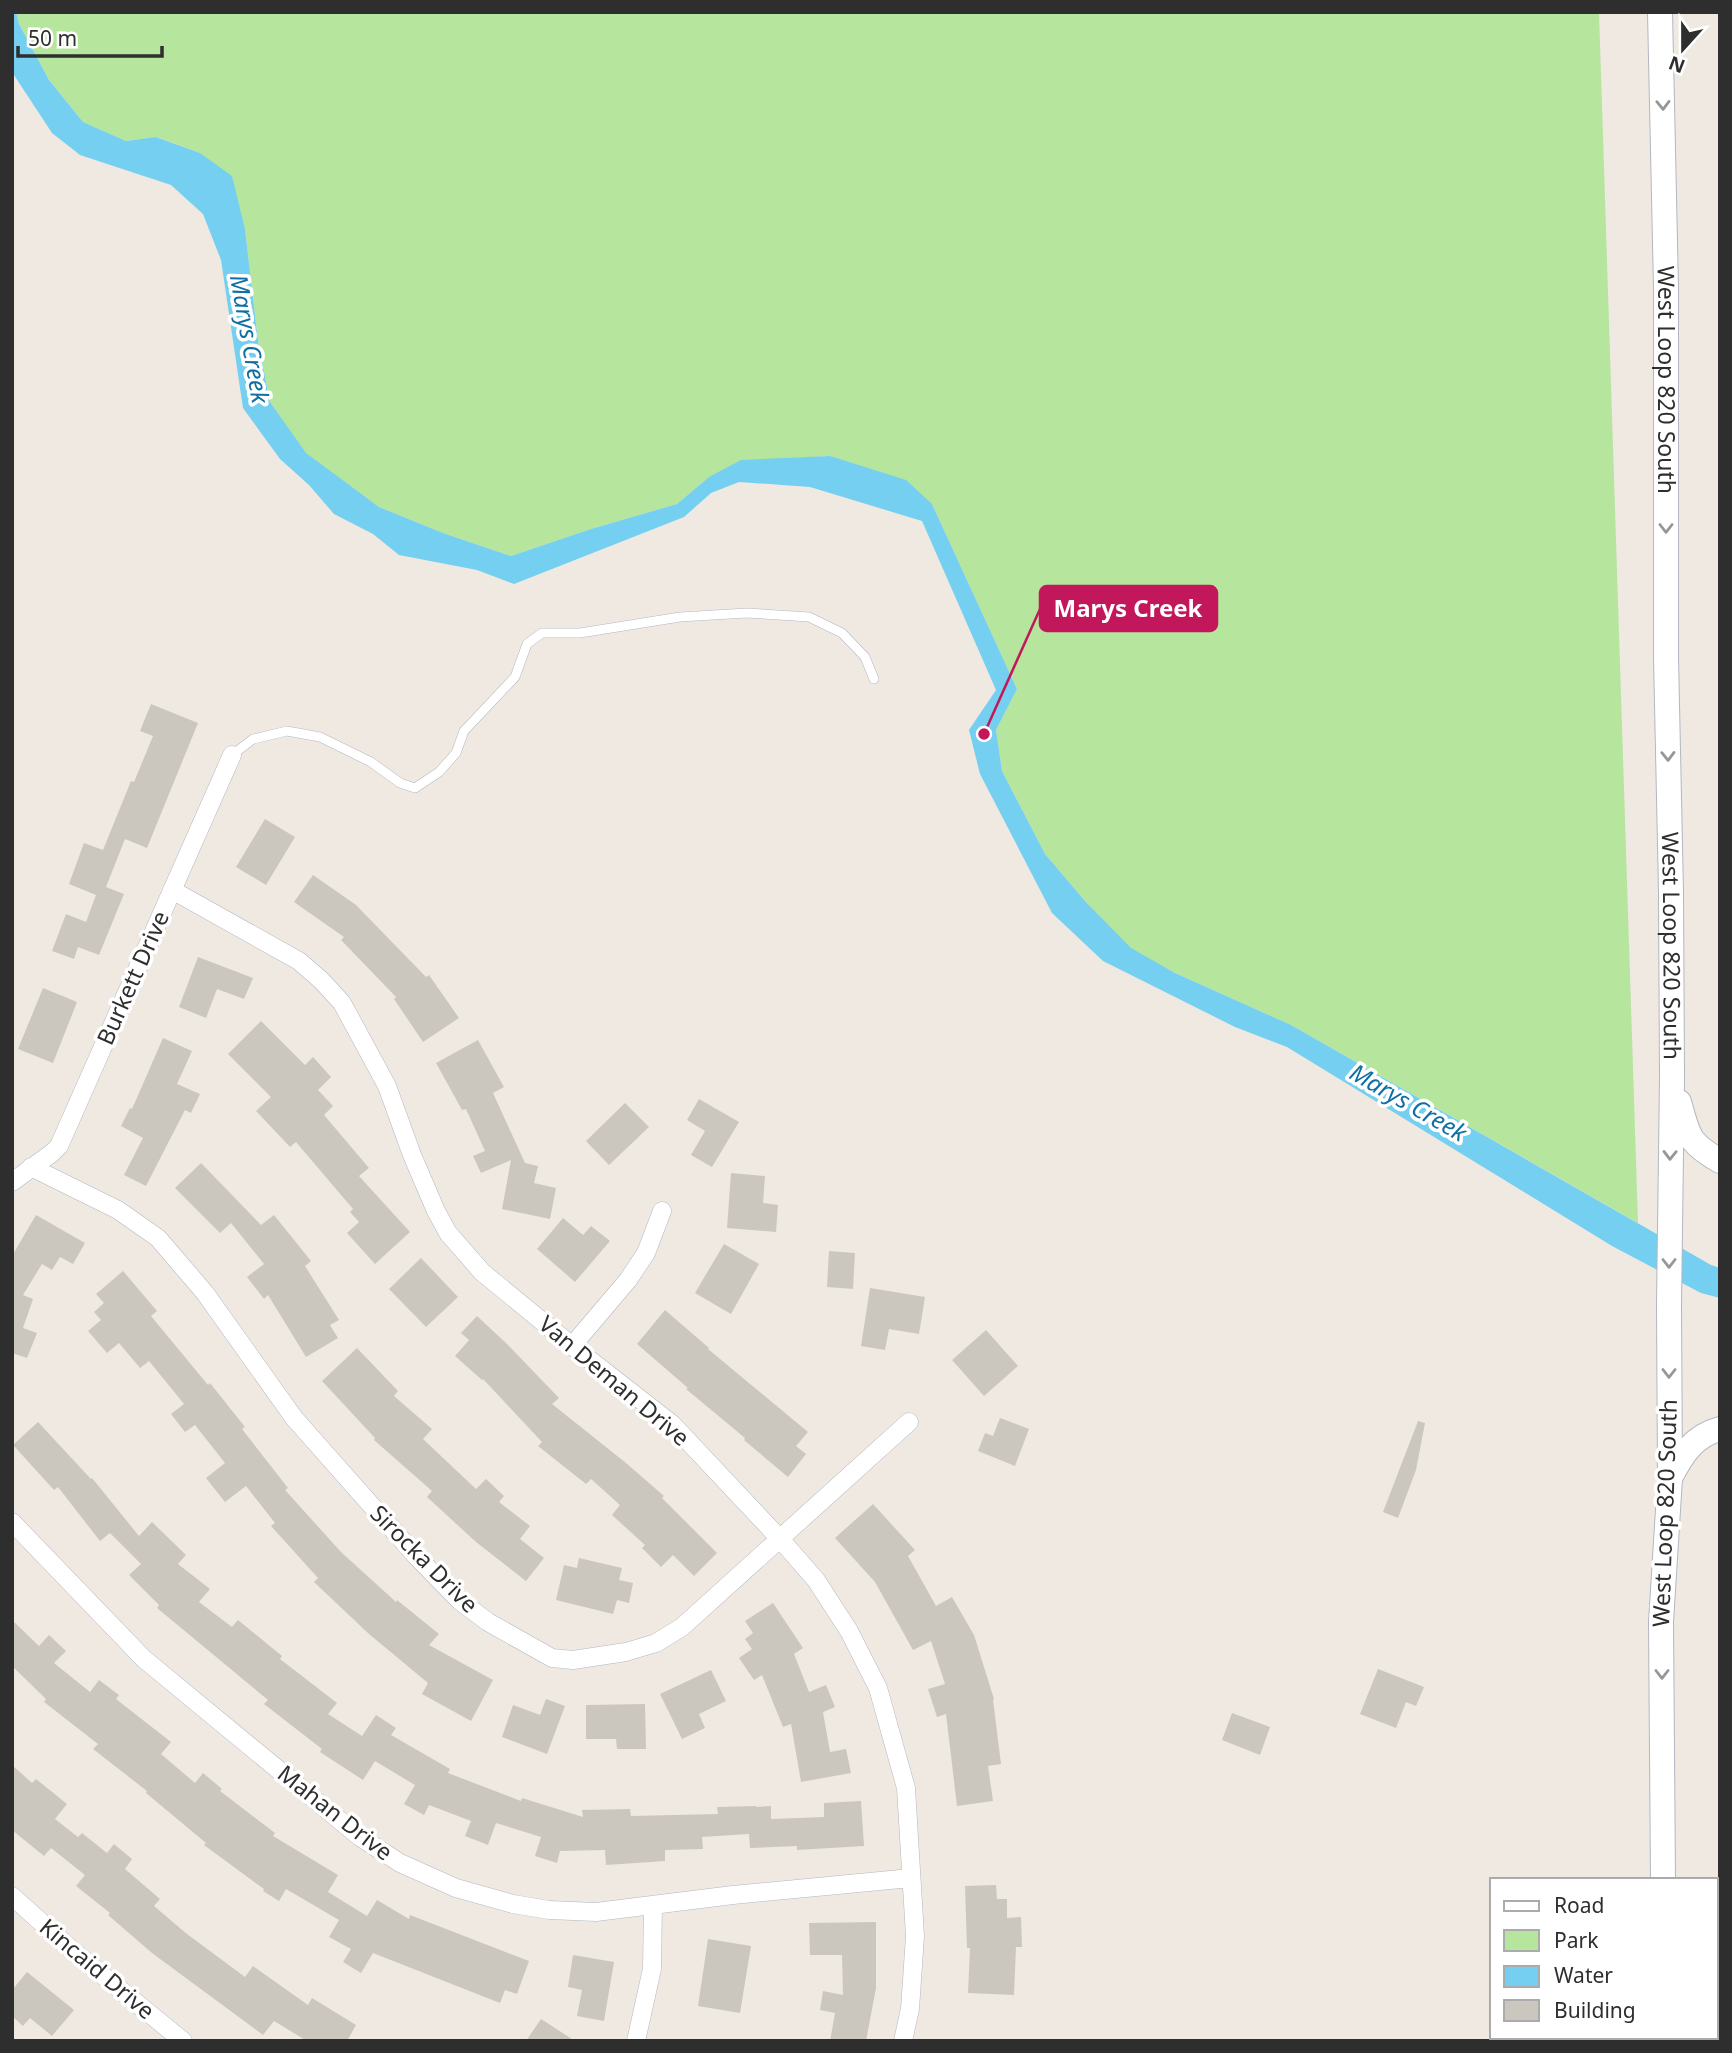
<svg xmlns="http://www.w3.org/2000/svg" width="1732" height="2053" font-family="'Noto Sans',sans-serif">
<rect width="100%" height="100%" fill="#efe9e1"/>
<path fill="#b6e59e" d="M16 12H1599L1638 1223 1291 1025 1175 973 1131 949 1085 901 1045 854 1002 771 996 730 1017 689 932 504 830 456 796 458 709 477 677 504 591 529 511 556 443 533 379 507 305 453 270 402 258 341 245 229 200 153 157 137 126 141 83 122 49 80 19 24Z"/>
<path fill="#75cff0" d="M12 12H16L19 24 49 80 83 122 126 141 156 137 200 153 232 176 245 229 258 341 270 402 306 453 379 507 443 533 511 556 591 529 677 504 709 477 741 460 830 456 906 480 932 504 1017 689 996 730 1002 771 1045 854 1085 901 1131 948 1175 973 1291 1025 1711 1265 1720 1268V1298L1701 1293 1612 1246 1287 1047 1235 1027 1103 961 1052 913 980 774 969 730 996 690 922 521 810 487 739 482 711 493 684 517 514 584 477 570 399 555 373 534 334 514 309 485 280 459 243 408 221 260 203 214 171 185 80 155 52 133 12 72Z"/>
<path fill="#cbc7bf" d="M151 704 198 723 147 848 125 839 106 887 124 894 99 955 78 947 74 959 52 951 66 914 86 922 96 895 69 884 84 843 103 850 131 781 134 782 153 736 140 731Z
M265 819 295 837 266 885 236 867Z
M313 875 356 905 426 977 429 975 459 1018 423 1042 394 999 396 997 341 940 344 937 294 902Z
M198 957 253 978 244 999 217 989 206 1018 179 1007Z
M43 988 77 1002 53 1063 18 1049Z
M261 1021 305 1065 313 1057 331 1077 318 1090 333 1106 324 1115 369 1168 359 1176 410 1232 375 1264 347 1233 359 1222 350 1212 353 1209 296 1142 290 1147 256 1111 271 1097 228 1054Z
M163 1038 192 1051 177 1084 200 1094 191 1113 185 1110 146 1186 124 1175 143 1138 121 1126 130 1108 132 1109Z
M478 1040 504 1087 493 1093 525 1163 538 1166 534 1183 556 1188 550 1219 502 1209 511 1160 481 1173 473 1156 485 1151 466 1109 462 1110 436 1063Z
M699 1099 739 1122 712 1167 691 1155 705 1131 687 1120Z
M625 1103 649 1127 609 1165 586 1141Z
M201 1163 261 1225 274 1215 311 1261 305 1266 339 1320 330 1325 338 1338 306 1357 268 1295 264 1299 247 1277 264 1264 231 1223 220 1233 175 1188Z
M731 1173 765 1176 763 1203 778 1205 776 1232 727 1228Z
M36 1215 85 1243 73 1264 60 1257 52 1270 42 1264 23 1295 33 1299 23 1328 37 1333 27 1358 12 1353V1256Z
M563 1218 583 1235 591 1226 610 1241 575 1282 537 1249Z
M724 1244 759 1264 731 1314 695 1293Z
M829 1251 855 1253 853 1289 827 1287Z
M421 1258 458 1297 426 1327 389 1289Z
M123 1271 157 1311 151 1316 208 1385 210 1383 245 1427 242 1429 288 1488 285 1490 341 1552 396 1602 397 1600 439 1634 429 1645 493 1680 471 1721 422 1694 428 1683 369 1634 314 1582 318 1578 271 1526 275 1523 246 1486 225 1502 206 1478 225 1463 195 1425 185 1432 171 1414 184 1404 149 1361 140 1368 119 1343 107 1353 88 1331 101 1320 94 1312 104 1303 96 1294Z
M870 1288 925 1297 919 1334 889 1329 885 1350 861 1346Z
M665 1310 709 1348 708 1349 808 1432 796 1446 806 1454 788 1477 744 1440 745 1438 686 1389 688 1388 637 1344Z
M477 1316 507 1344 559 1398 552 1404 626 1463 664 1496 662 1498 717 1553 694 1576 673 1555 661 1567 642 1548 645 1545 612 1515 620 1505 591 1479 586 1484 538 1446 542 1442 483 1379 482 1380 455 1356 469 1340 461 1333Z
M986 1330 1018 1366 984 1396 952 1360Z
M357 1348 398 1391 394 1396 432 1429 423 1439 476 1489 486 1479 504 1496 499 1502 530 1526 520 1539 544 1558 526 1581 476 1542 427 1497 432 1491 374 1440 375 1438 322 1381Z
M1000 1418 1029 1429 1015 1466 978 1451 985 1433 993 1436Z
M1418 1421 1425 1423 1416 1470 1398 1518 1383 1512Z
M38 1422 91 1479 92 1478 139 1536 152 1522 186 1555 178 1564 210 1589 199 1602 232 1627 238 1620 282 1656 280 1659 337 1703 328 1714 362 1736 376 1715 396 1728 391 1735 450 1769 448 1773 521 1801 522 1798 583 1817 582 1810 630 1809 631 1816 718 1814 717 1807 756 1806V1807L771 1806V1819L824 1817V1803L861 1801 864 1846 797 1850V1846L750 1848 749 1834 702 1837 703 1849 665 1850V1861L606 1865 605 1850 560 1851 557 1863 535 1856 541 1837 496 1823 488 1845 465 1836 471 1821 429 1805 424 1815 404 1804 415 1785 375 1761 363 1780 320 1752 322 1749 264 1704 268 1700 157 1608 159 1605 129 1575 141 1564 110 1533 100 1541 58 1487 54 1490 13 1445Z
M873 1504 915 1550 908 1556 936 1606 952 1597 974 1635 994 1699 993 1700 1001 1764 988 1766 993 1801 957 1806 946 1714 937 1717 928 1689 945 1684 931 1641 913 1650 875 1582 835 1538Z
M579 1558 622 1568 619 1580 633 1583 629 1603 617 1600 613 1614 556 1600 564 1565 577 1568Z
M773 1603 803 1648 794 1654 809 1692 826 1685 835 1707 823 1712 830 1752 846 1749 851 1773 801 1782 791 1724 783 1727 762 1675 754 1680 739 1658 752 1649 745 1639 753 1633 745 1621Z
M12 1620 39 1646 49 1635 66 1651 54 1663 90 1692 99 1680 119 1695 116 1699 171 1742 161 1754 195 1783 203 1773 222 1789 220 1791 275 1833 273 1836 338 1875 328 1892 367 1916 377 1900 409 1919 410 1915 529 1961 517 1994 505 1990 500 2003 373 1953 361 1973 343 1962 351 1949 329 1937 339 1920 286 1889 279 1901 263 1891 264 1889 204 1845 206 1843 146 1793 147 1791 93 1749 98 1744 44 1702 46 1699 12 1666Z
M1378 1669 1424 1687 1416 1706 1406 1702 1396 1728 1360 1714Z
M711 1670 726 1701 699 1714 705 1728 682 1739 660 1694Z
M546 1699 565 1706 547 1754 502 1737 513 1705 540 1715Z
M645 1704 646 1749H617L616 1739H586V1705Z
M1232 1713 1270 1727 1260 1755 1222 1740Z
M12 1765 32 1783 36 1779 67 1804 55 1819 78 1837 82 1833 107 1853 114 1844 132 1859 125 1869 160 1899 154 1906 187 1934 245 1977 253 1966 308 2005 312 1998 356 2025 347 2041H307L274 2021 263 2035 152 1953 108 1915 110 1913 76 1886 85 1875 51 1848 44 1856 12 1830Z
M996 1885 997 1899H1007V1918L1021 1917 1022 1947H1016L1014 1995 968 1993 970 1948H967L965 1886Z
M876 1922V1988L866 2041H830L835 2013 820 2010 823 1991 843 1995 842 1955H810L809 1923Z
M708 1939 751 1946 740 2013 698 2006Z
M573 1955 614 1962 604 2021 577 2016 582 1990 568 1987Z
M27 1972 74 2010 52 2036 30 2018 23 2026 12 2016V1990Z
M541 2019 575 2041H526Z"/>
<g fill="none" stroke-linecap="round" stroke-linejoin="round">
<defs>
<path id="lane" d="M232 755 253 739 287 731 320 737 371 762 400 783 415 788 439 772 456 753 464 731 515 677 527 644 542 633H580L680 617 747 613 809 617 842 633 865 657 874 679"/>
<path id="street" d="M172 890 299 961 322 981 342 1003 387 1086 412 1155 436 1211 448 1233 482 1272 572 1346 672 1424 781 1540 816 1580 849 1631 878 1688 906 1788 915 1936 910 2009 903 2041
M31 1167 118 1210 158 1238 205 1293 294 1418 417 1557 460 1601 488 1622 552 1658 573 1660 626 1652 656 1643 682 1627 909 1422
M12 1182 52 1153 59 1146 232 755
M572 1346 628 1280 646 1253 662 1211
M12 1522 144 1659 360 1837 400 1863 456 1888 513 1904 549 1910 596 1912 733 1895 911 1878
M12 1896 73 1951 183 2041
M636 2041 652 1969 653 1905"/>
<g id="secondary">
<path id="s1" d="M1660 12 1666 288V657L1671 892 1672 1078 1669 1305 1670 1478 1661 1622 1663 1880"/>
<path d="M1679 1102C1689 1136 1687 1142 1720 1161"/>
<path d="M1670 1478C1682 1455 1693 1436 1720 1429"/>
<path d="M1662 2041V2037"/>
</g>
</defs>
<use href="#lane" stroke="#b4b7c1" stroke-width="10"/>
<use href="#street" stroke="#b4b7c1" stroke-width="19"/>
<use href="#secondary" stroke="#b4b7c1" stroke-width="26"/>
<use href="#lane" stroke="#fff" stroke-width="9"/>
<use href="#street" stroke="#fff" stroke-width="18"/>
<use href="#secondary" stroke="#fff" stroke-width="24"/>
</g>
<defs><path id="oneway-chevron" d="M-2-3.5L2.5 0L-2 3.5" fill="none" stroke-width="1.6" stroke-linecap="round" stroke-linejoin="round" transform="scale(1.75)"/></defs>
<g stroke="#969696">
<use href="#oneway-chevron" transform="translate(1663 105) rotate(89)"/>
<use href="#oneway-chevron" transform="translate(1666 528) rotate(90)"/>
<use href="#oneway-chevron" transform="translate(1668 756) rotate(89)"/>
<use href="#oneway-chevron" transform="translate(1670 1155) rotate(91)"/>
<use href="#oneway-chevron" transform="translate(1669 1263) rotate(90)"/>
<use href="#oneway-chevron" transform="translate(1669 1373) rotate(90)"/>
<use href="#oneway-chevron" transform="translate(1662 1674) rotate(90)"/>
</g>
<g text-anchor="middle" stroke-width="7" stroke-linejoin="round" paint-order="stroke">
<g font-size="23" fill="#2e2e2e" stroke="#fff">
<text dy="8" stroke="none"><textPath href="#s1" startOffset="368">West Loop 820 South</textPath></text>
<text dy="8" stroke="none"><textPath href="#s1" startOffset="934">West Loop 820 South</textPath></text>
<text transform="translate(133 978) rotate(-66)" y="8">Burkett Drive</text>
<text transform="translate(614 1381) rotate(40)" y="8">Van Deman Drive</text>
<text transform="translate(1665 1513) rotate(-88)" y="8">West Loop 820 South</text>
<text transform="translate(424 1559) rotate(45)" y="8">Sirocka Drive</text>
<text transform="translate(335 1813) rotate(38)" y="8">Mahan Drive</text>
<text transform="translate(97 1969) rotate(40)" y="8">Kincaid Drive</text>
</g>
<g font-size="24" font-style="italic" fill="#0d6fa3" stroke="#fff">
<text transform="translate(249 339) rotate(80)" y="8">Marys Creek</text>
<text transform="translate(1408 1103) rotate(30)" y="8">Marys Creek</text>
</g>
</g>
<path fill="none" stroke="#c2185b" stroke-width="2.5" d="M984 734L1040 609"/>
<circle fill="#c2185b" stroke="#fff" stroke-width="2.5" cx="984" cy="734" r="7"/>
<rect fill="#c2185b" stroke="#c2185b" stroke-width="2.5" x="1040" y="586" width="177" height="45" rx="7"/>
<g font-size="24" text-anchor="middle" font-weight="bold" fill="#fff">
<text x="1128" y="617">Marys Creek</text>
</g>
<rect width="1732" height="2053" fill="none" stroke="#2e2e2e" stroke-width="28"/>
<rect x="1490" y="1878" width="228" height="161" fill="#ffffff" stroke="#ababab" stroke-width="2"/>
<rect x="1504" y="1901" width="35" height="10" fill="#ffffff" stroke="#ababab" stroke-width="2"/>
<text x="1554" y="1913" font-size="21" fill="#2e2e2e">Road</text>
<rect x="1504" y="1930" width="35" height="21" fill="#b6e59e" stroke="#ababab" stroke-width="2"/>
<text x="1554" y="1948" font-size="21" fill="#2e2e2e">Park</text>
<rect x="1504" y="1966" width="35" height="21" fill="#75cff0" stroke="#ababab" stroke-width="2"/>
<text x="1554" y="1983" font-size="21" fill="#2e2e2e">Water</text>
<rect x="1504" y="2000" width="35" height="21" fill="#cbc7bf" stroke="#ababab" stroke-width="2"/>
<text x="1554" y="2018" font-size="21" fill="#2e2e2e">Building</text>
<g transform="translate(1683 49) rotate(201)" stroke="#ffffff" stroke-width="5" paint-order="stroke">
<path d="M0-5L12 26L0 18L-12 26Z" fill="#2e2e2e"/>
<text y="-10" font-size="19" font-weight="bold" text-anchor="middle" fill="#2e2e2e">N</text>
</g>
<path d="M18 46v10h144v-10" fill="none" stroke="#2e2e2e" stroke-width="3.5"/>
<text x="28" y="46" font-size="21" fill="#2e2e2e" stroke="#ffffff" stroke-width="5" paint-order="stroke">50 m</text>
</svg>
